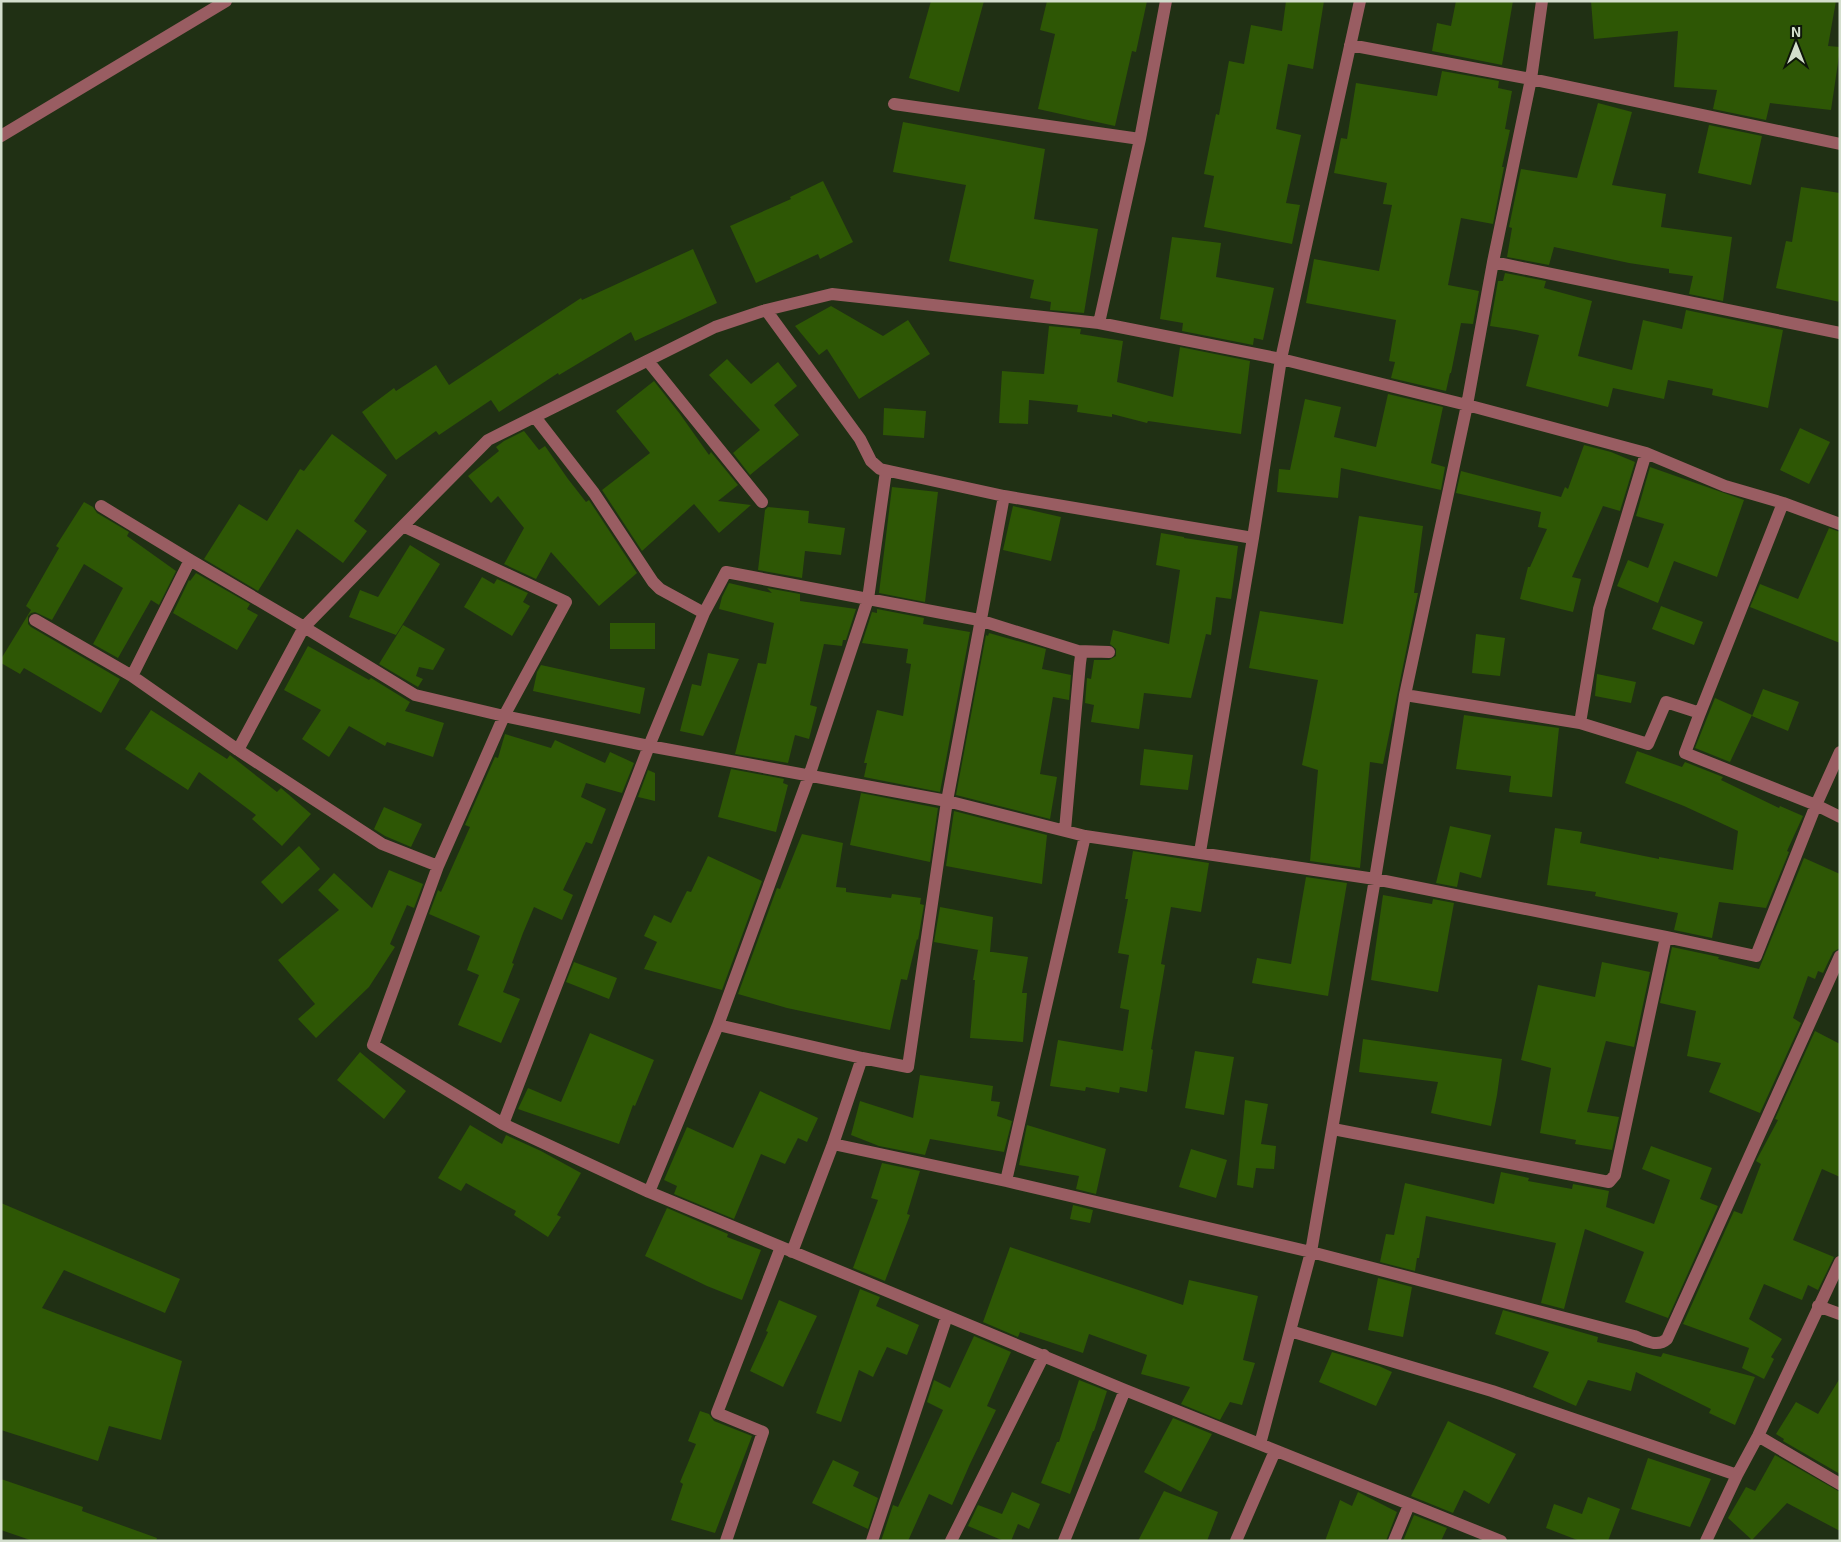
<svg xmlns="http://www.w3.org/2000/svg" width="1841" height="1542" font-family="'Exo 2',sans-serif">
<rect width="100%" height="100%" fill="#203014"/>
<path fill="#2e5705" d="M931 1H984L959 92 909 78Z
M1047 1H1147L1136 52 1132 51 1115 126 1038 109 1055 34 1040 30Z
M1286 1H1324L1313 69 1288 64 1276 129 1301 135 1286 203 1300 205 1292 244 1204 227 1214 176 1204 174 1216 114 1219 115 1229 61 1244 64 1251 25 1282 31Z
M1456 1H1513L1502 65 1432 51 1437 23 1451 26Z
M1591 1H1836L1828 46 1840 47V49L1831 110 1770 103 1766 120 1713 109 1717 90 1674 87 1678 31 1594 39Z
M1442 71 1499 81 1498 88 1512 91 1505 129 1510 130 1502 167H1504L1493 224 1461 218 1448 285 1479 291 1473 324 1461 323 1451 373H1450L1446 391 1391 378 1395 362 1389 361 1396 320 1306 303 1314 259 1379 271 1392 205 1383 204 1387 183 1334 173 1341 138 1347 139 1356 83 1437 96Z
M1598 103 1632 112 1612 185 1666 194 1661 227 1732 237 1723 301 1689 294 1693 276 1669 273V269L1629 263 1554 247 1549 265 1507 257 1512 228 1509 227 1521 169 1577 178Z
M903 122 1045 149 1034 219 1098 229 1084 313 1050 310 1051 302 1030 298 1034 280 949 261 966 185 893 172Z
M1709 125 1762 136 1751 185 1698 173Z
M823 181 853 242 820 259 818 254 756 283 730 226 791 199 790 197Z
M1801 187 1840 193V302L1776 288 1786 241 1792 242Z
M1172 237 1221 243 1216 277 1274 288 1263 340 1254 338 1253 345 1182 331 1183 323 1160 319Z
M693 249 717 303 635 341 631 332 559 375 558 373 499 412 491 400 439 435 436 431 396 460 362 412 394 388 396 391 436 365 449 385 581 298 582 300Z
M1505 273 1546 281 1544 288 1592 301 1578 356 1632 370 1643 320 1682 329 1686 310 1783 330 1768 408 1712 395 1713 389 1668 380 1664 399 1613 388 1608 407 1526 386 1539 335 1516 330 1490 326 1498 281H1503Z
M831 306 883 336 908 320 930 354 859 399 827 349 819 355 795 326Z
M1049 326 1081 329 1080 334 1123 341 1117 382 1173 397 1180 347 1250 361 1241 434 1148 421 1147 423 1112 414V417L1077 412 1078 405 1029 400 1028 424 999 423 1002 371 1044 374Z
M727 359 751 384 778 362 797 386 774 405 799 435 750 475 733 453 760 430 709 375Z
M654 381 680 414 709 455 711 452 738 485 718 501 751 505 719 533 694 504 642 551 602 490 650 453 616 411Z
M1388 394 1443 407 1431 463 1445 467 1441 490 1341 468 1338 498 1277 492 1279 469 1290 470 1305 399 1341 407 1334 437 1376 447Z
M884 408 926 411 924 438 883 435Z
M1800 428 1830 442 1809 484 1780 470Z
M524 431 539 450 545 446 568 479 586 502 589 500 637 573 599 606 551 552 536 579 504 564 524 528 498 496 491 503 468 476 499 451 496 447 504 441Z
M332 434 387 475 354 521 367 531 343 563 297 529 258 591 204 559 239 504 267 521 300 469 304 471Z
M1584 445 1611 452 1635 462 1620 511 1603 506 1572 577 1581 579 1573 612 1520 599 1528 567H1530L1547 529 1538 527 1541 512 1456 493 1461 471 1561 497 1565 487 1568 489Z
M1650 467 1744 500 1717 577 1674 561 1658 603 1617 586 1628 560 1648 568 1664 524 1636 516Z
M892 487 938 492 925 602 879 593Z
M84 502 93 507 97 513 129 532 127 536 176 571 159 605 151 600 118 658 93 644 123 588 84 564 52 620 35 612 31 613 28 616V624L31 627 120 679 101 713 24 668 20 674 1 663V659L31 610 26 606 59 548 56 546Z
M1013 506 1061 517 1051 561 1003 550Z
M768 507 809 511 808 523 845 528 841 555 805 551 802 578 758 570 765 510Z
M1359 516 1423 526 1414 593H1418L1383 764 1370 762 1360 868 1310 861 1318 770 1302 765 1318 680 1249 668 1260 611 1343 624Z
M1829 528 1840 532V643L1750 607 1760 584 1798 599Z
M1161 533 1184 537V538L1238 546 1231 599 1216 597 1211 635 1206 634 1191 698 1144 693 1139 729 1091 722 1094 705 1085 703 1087 678 1091 679 1094 660H1109L1116 656V649L1110 644 1113 630 1169 644 1180 570 1156 565Z
M410 545 440 564 396 635 349 617 360 590 378 597Z
M196 573 250 604 247 609 258 615 237 650 173 613 189 580 190 581Z
M482 577 494 584 497 579 528 593 523 602 530 606 512 636 464 607Z
M729 583 772 593 767 588 800 594V601L856 609 846 640H843L842 646 824 644 810 705 817 707 809 739 795 735 788 763 735 754 758 663 766 664 774 623 719 609 722 597Z
M1661 606 1703 622 1694 645 1652 629Z
M877 609 924 618 923 624 970 632 940 792 864 777 867 763H864L877 710 903 716 911 664 906 663 908 649 862 643 872 612 877 613Z
M610 623H655V649H610Z
M403 625 445 649 433 670 419 667 416 676 423 679 418 687 379 664Z
M989 633 1046 649 1042 669 1071 675 1069 700 1053 697 1040 774 1057 777 1050 819 956 795 986 635 988 636Z
M1476 634 1505 638 1500 676 1472 673Z
M308 646 369 680 371 678 410 702 405 711 444 723 433 757 387 742 385 746 349 726 329 757 302 739 321 710 284 690Z
M708 653 739 659 703 736 680 731 692 684 701 686Z
M541 665 645 688 640 714 533 691 537 672Z
M1597 674 1636 682 1631 703 1595 696Z
M1763 689 1799 702 1788 731 1752 716Z
M1715 698 1752 715 1730 762 1695 748Z
M151 710 227 759 230 755 277 792 281 788 311 814 282 846 252 819 256 815 199 772 188 790 125 749Z
M1464 715 1559 728 1552 797 1509 792 1511 776 1456 769Z
M505 734 551 748 555 740 605 763 610 752 634 763 622 793 586 783 581 797 606 809 592 844 586 842 563 890 573 895 562 920 534 907 523 933 512 963 514 964 503 992 520 999 501 1043 458 1025 479 975 467 970 480 936 429 914 438 890 441 892 470 827 465 825 495 757 498 758Z
M1144 749 1193 755 1188 790 1140 785Z
M1637 751 1682 767 1685 762 1723 777 1721 780 1779 808 1780 806 1803 816 1787 851 1789 852 1766 908 1719 902 1712 938 1674 930 1678 913 1595 896 1596 892 1547 885 1555 828 1582 832 1580 843 1659 859V857L1733 870 1738 831 1684 806 1625 783Z
M731 769 784 779 783 783 788 785 776 832 718 817Z
M648 770 655 773V801L638 797Z
M861 793 938 808 930 862 850 845Z
M384 807 422 824 411 847 385 836 374 829Z
M954 811 1047 835 1042 884 946 866Z
M1450 826 1491 835 1481 878 1460 872 1457 887 1436 883Z
M802 834 843 843 836 887 846 888V892L891 898 892 894 921 898 920 904 924 905 918 940 917 939 907 980 901 979 890 1030 787 1008 738 994 777 888 780 889Z
M299 846 320 869 282 904 261 882Z
M1133 851 1209 863 1201 912 1171 907 1161 964 1165 965 1151 1049 1153 1050 1147 1092 1120 1087 1119 1093 1086 1087 1085 1091 1050 1086 1058 1040 1123 1051 1129 1010 1120 1008 1129 955 1118 953 1128 899H1125Z
M708 856 762 881 722 990 644 969 657 942 644 936 654 915 671 923 687 891 691 892Z
M1804 858 1840 874V948L1833 952 1823 973 1818 971 1815 979 1808 976 1793 1018 1801 1023 1760 1113 1709 1092 1721 1063 1687 1056 1696 1011 1660 1003 1672 947 1719 957 1718 959 1759 969Z
M389 870 423 884 414 908 407 905 390 944 395 947 369 987 316 1038 298 1019 315 1004 278 960 339 910 318 890 334 873 372 908Z
M1306 877 1347 883 1328 996 1252 983 1257 958 1291 964Z
M1383 895 1432 904 1433 899 1454 903 1438 992 1371 980Z
M940 907 993 917 990 952 934 942Z
M978 950 1028 957 1022 993H1027L1023 1042 970 1038 975 980H973Z
M574 962 617 978 609 999 566 982Z
M1602 962 1650 972 1634 1047 1606 1041 1587 1112 1619 1117 1612 1150 1575 1144 1576 1140 1540 1133 1551 1068 1521 1060 1538 985 1595 997Z
M1815 1031 1840 1044V1177L1822 1169 1793 1240 1834 1257 1818 1290 1808 1285 1802 1300 1764 1284 1749 1319 1782 1339 1771 1357 1774 1359 1764 1379 1742 1368 1749 1348 1683 1324 1734 1211 1742 1214 1761 1164 1756 1161 1778 1120 1775 1119Z
M590 1033 654 1060 635 1106 633 1105 619 1144 518 1109 528 1088 561 1102Z
M1363 1039 1502 1059 1497 1095 1491 1126 1431 1113 1438 1082 1359 1072Z
M1195 1051 1234 1057 1224 1115 1185 1108Z
M360 1052 406 1091 384 1119 337 1080Z
M920 1075 993 1086 991 1101 1000 1102 997 1116 1012 1121 1004 1152 930 1139 925 1155 879 1146 851 1135 860 1101 913 1118Z
M760 1091 818 1118 807 1142 798 1138 785 1164 761 1154 734 1219 674 1194 677 1186 664 1180 687 1127 733 1148Z
M1245 1100 1268 1104 1261 1144 1276 1146 1274 1169 1256 1168 1253 1188 1237 1185Z
M470 1125 502 1144 506 1135 541 1151 581 1173 557 1215 561 1217 548 1237 514 1215 516 1211 466 1183 461 1191 438 1178Z
M1027 1125 1106 1149 1096 1194 1076 1189 1079 1176 1019 1165Z
M1651 1146 1712 1168 1700 1199 1718 1206 1668 1318 1625 1302 1644 1252 1585 1229 1564 1309 1541 1303 1556 1243 1426 1216 1419 1258H1417L1415 1271 1380 1262 1386 1234 1394 1235 1405 1183 1494 1204 1501 1172 1529 1178 1528 1181 1572 1189 1573 1184 1609 1191 1606 1207 1654 1224 1670 1180 1642 1169Z
M1191 1149 1227 1160 1216 1198 1179 1187Z
M882 1163 920 1171 907 1214 910 1215 885 1281 853 1268 878 1200 871 1198Z
M1 1203 180 1279 165 1313 64 1270 42 1308 182 1361 161 1440 109 1426 98 1461 1 1430Z
M1073 1205 1093 1210 1090 1223 1070 1219Z
M667 1208 728 1234 727 1237 761 1250 742 1300 707 1286 645 1256Z
M1010 1247 1183 1305 1189 1280 1258 1296 1243 1360 1255 1363 1242 1405 1230 1402 1220 1420 1181 1404 1190 1387 1141 1374 1147 1355 1089 1334 1083 1353 1020 1332 1018 1337 983 1322Z
M1378 1278 1412 1287 1403 1337 1368 1330Z
M860 1289 880 1297 876 1306 919 1325 907 1355 887 1347 873 1377 859 1370 841 1422 816 1413Z
M779 1300 817 1316 783 1387 750 1371 768 1332 766 1331Z
M1503 1310 1598 1337 1597 1342 1661 1357 1663 1353 1755 1377 1735 1425 1709 1413 1711 1409 1636 1372 1631 1391 1588 1380 1576 1406 1533 1387 1549 1352 1495 1334Z
M974 1336 1011 1352 987 1406 996 1410 970 1464 952 1505 929 1494 908 1541H881L893 1505 898 1507 943 1410 927 1402 934 1380 950 1388Z
M1332 1352 1379 1366 1392 1372 1376 1406 1319 1382Z
M1840 1378V1474L1783 1441 1784 1439 1776 1434 1796 1402 1818 1414Z
M1079 1380 1107 1391 1094 1431H1093L1070 1494 1041 1483 1057 1442H1059Z
M700 1411 709 1414 714 1421 752 1436 715 1533 671 1520 683 1484 680 1482 696 1444 688 1441Z
M1173 1418 1212 1434 1181 1492 1144 1472Z
M1448 1421 1516 1454 1489 1504 1464 1490 1453 1513 1411 1496Z
M1775 1455 1840 1492V1531L1787 1503 1752 1540 1728 1518 1746 1487 1755 1491Z
M1648 1458 1711 1479 1690 1527 1631 1509Z
M833 1460 859 1472 853 1486 878 1498 868 1529 812 1503Z
M1 1479 83 1507 82 1511 157 1538 156 1541H33L1 1530Z
M1164 1491 1218 1512 1207 1541H1138Z
M1012 1492 1040 1504 1029 1529 1018 1524 1011 1541H1004L968 1526 978 1505 1002 1514Z
M1358 1492 1397 1512 1386 1541H1325L1340 1500 1352 1506Z
M1588 1497 1620 1509 1608 1541H1580L1546 1528 1554 1504 1582 1514Z
M1414 1515 1447 1528 1441 1541H1403Z"/>
<g fill="none" stroke-linecap="round" stroke-linejoin="round">
<path stroke="#995d62" stroke-width="12" d="M1542 1 1531 79 1493 262 1467 405 1405 695 1375 879 1666 937 1756 956 1816 805 1840 752
M1350 45 1531 79 1840 144
M894 104 1140 139
M1 136 226 1
M1493 262 1840 333
M766 310 860 439 871 461 880 469 1004 496 1253 538 1281 359 1360 1
M1099 323 1140 139 1166 1
M648 361 762 502
M535 417 594 493 653 582 660 589 704 613
M101 506 190 560
M403 526 488 440 715 327 766 310 832 294 1099 323 1281 359 1467 405 1646 453 1725 486 1783 503 1840 524
M35 620 132 676
M1078 651 1109 652
M1405 695 1580 723 1648 744 1666 702 1700 713 1783 503
M1700 713 1685 753 1816 805 1840 817
M1580 723 1599 609 1646 453
M238 750 382 844 438 866
M1200 852 1253 538
M718 1025 862 1058 908 1067 947 801 1004 496
M503 1124 649 746 704 613 726 572 979 620 1078 651 1081 656 1080 663 1065 830
M1333 1129 1609 1182 1615 1175 1666 937
M833 1144 1006 1181 1311 1252 1375 879 1085 836 947 801 649 746 504 716 566 602 403 526 304 627 190 560 132 676 238 750 304 627 415 695 504 716 438 866 373 1045 503 1124 649 1192 1125 1390 1501 1541
M1006 1181 1085 836
M649 1192 718 1025 809 776 868 599 886 471
M792 1252 833 1144 862 1058
M1818 1306 1840 1314
M1290 1331 1492 1391 1737 1475
M1758 1436 1840 1484
M1260 1444 1311 1252 1634 1336C1645 1340 1657 1348 1667 1339L1840 956
M726 1541 763 1432 717 1413 781 1247
M872 1541 947 1316
M951 1541 1044 1355
M1064 1541 1125 1390
M1236 1541 1275 1451
M1394 1541 1409 1505
M1706 1541 1737 1475 1758 1436 1840 1262"/>
</g>
<rect width="1841" height="1542" fill="none" stroke="#d3decd" stroke-width="5"/>
<g transform="translate(1796 45)" stroke="#0e160a" stroke-width="4" paint-order="stroke">
<path d="M0-4L9 19L0 12L-9 19Z" fill="#d3decd"/>
<text y="-8" font-size="14" font-weight="bold" text-anchor="middle" fill="#d3decd">N</text>
</g>
</svg>
